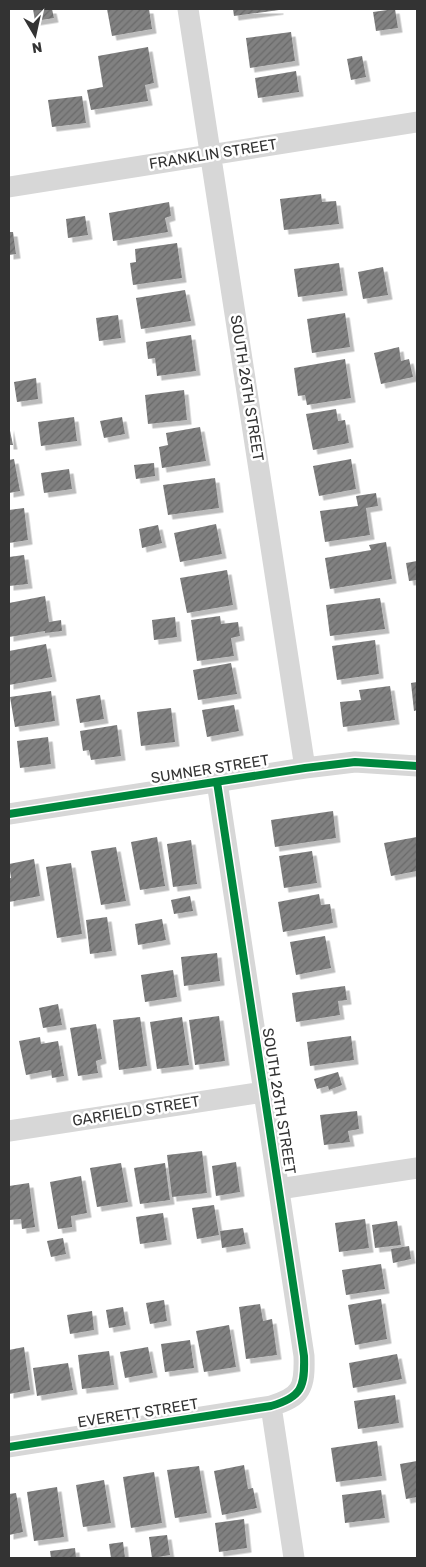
<svg xmlns="http://www.w3.org/2000/svg" width="426" height="1567" font-family="Rubik,sans-serif">
<defs>
<pattern id="building-hatch" width="6" height="6" patternUnits="userSpaceOnUse" patternTransform="scale(1.25)"><rect width="6" height="6" fill="#818181"/><path d="M-1 1l2-2M0 6l6-6M5 7l2-2" fill="none" stroke="#6a6a6a"/></pattern>
<filter id="shadow"><feDropShadow dx="4.5" dy="4.5" stdDeviation="0" flood-color="#0004"/></filter>
</defs>
<rect width="100%" height="100%" fill="#fff"/>
<path fill="url(#building-hatch)" filter="url(#shadow)" d="M33 9H52L54 18 35 21Z
M107 9H149L152 29 112 36Z
M233 9H279V10L234 16Z
M395 9 398 28 376 31 373 12Z
M291 32 295 61 250 68 246 38Z
M148 47 154 83 145 85 148 101 91 110 87 90 103 87 98 56Z
M362 56 366 77 351 80 347 59Z
M296 71 299 92 258 98 255 78Z
M82 96 86 123 52 127 48 100Z
M321 194 322 202 336 201 339 224 284 230 280 199Z
M169 202 171 216 165 218 168 232 113 241 109 213Z
M85 216 88 235 68 238 66 219Z
M9 232H13L16 254 9 255Z
M177 243 182 278 133 285 130 263 136 262 135 249Z
M339 263 343 291 298 297 294 269Z
M383 267 388 295 363 299 358 272Z
M185 290 191 321 141 329 136 298Z
M345 313 350 347 312 353 307 319Z
M118 315 121 338 99 341 96 318Z
M191 335 196 371 157 376 155 358 148 359 146 342Z
M399 347 401 361 409 359 413 377 381 384 374 353Z
M345 359 351 398 307 405 305 395 298 396 294 368Z
M36 378 38 399 17 402 14 382Z
M184 390 187 420 148 424 145 395Z
M336 409 338 421 345 420 349 443 313 450 306 414Z
M74 417 77 441 41 446 38 422Z
M122 417 125 434 104 438 100 421Z
M9 426 13 445H9Z
M200 427 206 461 162 468 159 447 168 445 166 433Z
M14 459 20 491 9 493V460Z
M351 459 356 489 319 496 313 466Z
M154 463 155 476 136 479 134 465Z
M69 469 72 489 44 493 41 473Z
M215 478 219 508 168 515 163 485Z
M376 493 378 506 366 508 370 535 325 542 320 511 358 506 356 496Z
M24 508 28 540 9 543V510Z
M216 524 222 554 180 562 174 533Z
M158 525 162 543 142 548 139 529Z
M386 542 392 579 330 589 325 558 371 550 369 545Z
M24 555 28 584 9 586V557Z
M417 561V580L409 581 406 563Z
M227 570 233 605 187 613 180 578Z
M45 596 49 622 61 620 62 631 45 633V631L9 637V603Z
M380 598 385 629 330 636 326 605Z
M220 616 221 624 238 622 240 636 231 638 234 656 197 661 191 620Z
M175 617 177 637 154 640 152 620Z
M375 640 379 674 337 680 332 646Z
M46 644 52 677 9 685V651Z
M231 663 237 694 198 700 193 670Z
M417 682V710L414 711 411 683Z
M390 686 395 720 343 727 340 702 361 700 359 690Z
M51 691 55 721 15 727 10 697Z
M100 695 104 719 80 723 76 699Z
M234 705 239 731 207 737 202 710Z
M171 708 175 742 141 746 137 712Z
M117 725 121 756 91 760 89 750 83 751 80 731Z
M48 737 51 764 20 768 17 741Z
M333 811 336 838 275 847 271 820Z
M157 837 165 886 140 890 131 842Z
M417 837V871L391 876 384 843Z
M191 840 197 884 173 887 167 844Z
M116 847 126 901 101 905 91 851Z
M312 851 317 883 284 888 279 856Z
M34 859 40 896 9 902V878H11L9 864Z
M71 863 82 934 57 938 46 867Z
M319 894 321 905 330 904 333 923 283 932 278 902Z
M190 896 193 911 174 914 171 900Z
M107 917 112 951 90 954 86 920Z
M162 919 166 940 138 945 135 924Z
M325 936 331 968 296 975 290 942Z
M217 953 220 981 184 986 181 957Z
M173 970 177 997 145 1002 141 975Z
M345 986 347 1000 338 1001 340 1015 296 1022 292 993Z
M58 1004 62 1025 43 1028 39 1008Z
M219 1016 225 1061 195 1065 189 1020Z
M140 1017 147 1066 119 1070 113 1020Z
M182 1017 189 1065 157 1069 150 1022Z
M96 1024 102 1059 96 1061 98 1073 78 1076 70 1028Z
M351 1036 354 1060 310 1066 307 1042Z
M40 1037 41 1044 58 1041 64 1076 52 1078 51 1070 26 1075 19 1041Z
M338 1072 342 1085 329 1090 328 1086 317 1089 314 1079Z
M357 1111 359 1129 348 1131 350 1142 324 1145 320 1115Z
M202 1151 207 1193 172 1197 167 1155Z
M236 1162 240 1192 216 1196 212 1166Z
M121 1163 128 1202 97 1207 90 1168Z
M165 1163 170 1200 140 1204 134 1168Z
M81 1176 87 1213 71 1216 72 1227 58 1229 50 1182Z
M29 1183 35 1227 22 1229 21 1219 9 1220V1186Z
M214 1205 219 1235 197 1239 192 1208Z
M163 1213 167 1240 140 1244 136 1217Z
M365 1219 369 1248 339 1252 335 1223Z
M397 1221 401 1245 375 1248 372 1225Z
M243 1228 246 1244 222 1248 220 1231Z
M63 1238 66 1254 51 1257 47 1241Z
M409 1246 411 1259 393 1263 391 1249Z
M381 1264 385 1289 346 1295 342 1270Z
M381 1299 387 1339 355 1345 348 1305Z
M164 1300 167 1321 150 1324 146 1303Z
M260 1304 263 1321 272 1319 277 1355 246 1359 239 1307Z
M123 1307 126 1325 109 1328 106 1310Z
M92 1311 94 1330 70 1334 67 1315Z
M229 1325 236 1367 204 1372 196 1331Z
M190 1340 194 1368 165 1372 161 1344Z
M24 1347 30 1390 9 1394V1350Z
M148 1347 153 1373 125 1378 120 1352Z
M109 1351 114 1385 82 1389 78 1355Z
M397 1354 402 1379 353 1388 349 1363Z
M68 1363 73 1390 37 1396 33 1368Z
M395 1395 399 1423 358 1429 354 1401Z
M377 1441 382 1476 336 1482 331 1448Z
M417 1461V1497L406 1499 400 1464Z
M244 1465 248 1489 253 1488 257 1508 222 1515 214 1471Z
M199 1466 207 1513 175 1518 167 1470Z
M154 1472 162 1523 131 1528 123 1477Z
M104 1480 111 1523 83 1527 76 1485Z
M57 1487 64 1537 34 1541 27 1492Z
M381 1490 385 1518 345 1523 342 1495Z
M16 1493 23 1532 9 1535V1494Z
M244 1519 247 1548 219 1552 215 1523Z
M167 1535 170 1555 152 1558 149 1537Z
M123 1542 125 1558H111L109 1544Z
M75 1548 76 1558H51L50 1551Z"/>
<g fill="none" stroke-linecap="round" stroke-linejoin="round">
<path stroke="#d7d7d7" stroke-width="21" d="M188 9 305 768
M9 187 417 122
M9 814 305 768 355 762 417 766
M9 1131 264 1092
M279 1189 417 1168
M271 1406 294 1558
M9 1447 271 1406C302 1397 305 1387 304 1356L217 782"/>
<defs>
<path id="cycleway" d="M9 814 305 768 355 762 417 766
M9 1447 271 1406C302 1397 305 1387 304 1356L217 782"/>
</defs>
<use href="#cycleway" stroke="#fff" stroke-width="11"/>
<use href="#cycleway" stroke="#00873e" stroke-width="8"/>
</g>
<g text-anchor="middle" stroke-width="5" stroke-linejoin="round" paint-order="stroke">
<g font-size="15" fill="#333" stroke="#fff">
<text transform="translate(213 154) rotate(-9)" y="5">FRANKLIN STREET</text>
<text transform="translate(247 388) rotate(81)" y="5">SOUTH 26TH STREET</text>
<text transform="translate(210 769) rotate(-9)" y="5">SUMNER STREET</text>
<text transform="translate(279 1101) rotate(81)" y="5">SOUTH 26TH STREET</text>
<text transform="translate(136 1111) rotate(-9)" y="5">GARFIELD STREET</text>
<text transform="translate(138 1413) rotate(-9)" y="5">EVERETT STREET</text>
</g>
</g>
<rect width="426" height="1567" fill="none" stroke="#333333" stroke-width="20"/>
<g transform="translate(35 35) rotate(171)" stroke="#ffffff" stroke-width="4" paint-order="stroke">
<path d="M0-4L9 19L0 12L-9 19Z" fill="#333333"/>
<text y="-8" font-size="14" font-weight="bold" text-anchor="middle" fill="#333333">N</text>
</g>
</svg>
